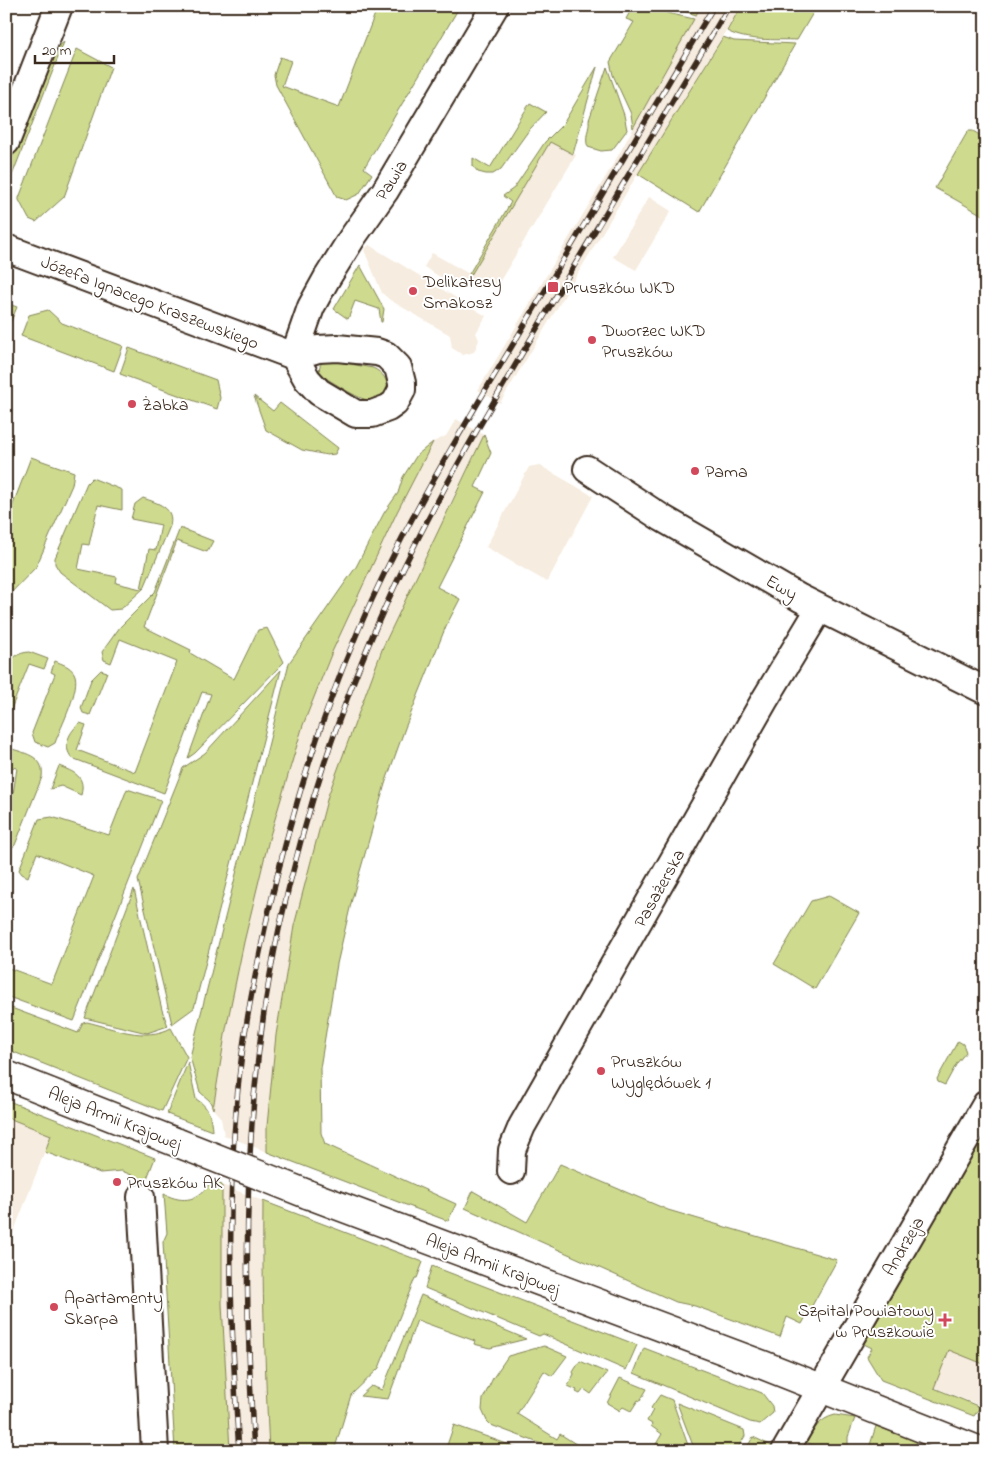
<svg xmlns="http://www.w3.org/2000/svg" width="992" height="1457" font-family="'Indie Flower',sans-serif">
<rect width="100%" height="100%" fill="#fff"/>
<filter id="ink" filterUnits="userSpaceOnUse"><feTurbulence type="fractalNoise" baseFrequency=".02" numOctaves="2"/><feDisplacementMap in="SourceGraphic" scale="10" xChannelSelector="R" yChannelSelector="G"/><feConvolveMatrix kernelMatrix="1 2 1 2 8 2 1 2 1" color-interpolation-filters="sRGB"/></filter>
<g filter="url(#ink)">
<path fill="#f6ecdf" d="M701 6H741L637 175 500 403 478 390 615 161Z
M550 141 576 155 495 289 477 279 472 288H463L461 290 424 267 432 253 471 275Z
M649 197 671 211 636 270 613 257Z
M369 245 486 316 476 333 479 340 474 352 463 355 452 348 450 335 390 300 382 293 364 250Z
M456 419 484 435 451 502 328 796 294 926 276 1035 267 1126V1152L224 1135 221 1118 213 1109 226 1029 244 942 269 839 303 725 332 652 397 512 433 442 446 436Z
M539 465 593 496 547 582 486 547 529 467Z
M6 1117 51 1135 6 1252Z
M986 1176V1408L934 1387Z
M222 1185 263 1201 262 1254 265 1369 269 1451H230L222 1304Z"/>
<path fill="#cedb8e" stroke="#848256" d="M378 6H460L364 168 372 174 359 194 346 200 337 197 276 85 274 75 280 57 291 61 282 86 339 107Z
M633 6H654L667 13 694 19 633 128 631 114 613 75 610 62 634 22 626 19Z
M672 6H701L696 15 672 7Z
M741 6H817L797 40C775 39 747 42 727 31Z
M723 37 734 41 795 44 699 212 638 174Z
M64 42 13 173 6 190V173L55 49Z
M77 49 111 67 64 197 36 222 29 219 19 200V198Z
M597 67 573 154 550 142 471 275 469 274 511 202 503 196 514 188 545 142 563 124Z
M607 67 624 115 627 130 612 150 601 151 588 147C584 137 590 129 589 120Z
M530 103 546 112 529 130 501 169 493 174H486L478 172 473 166V158L490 168Z
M968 131H973L986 139V217L935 188Z
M360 265 384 309 382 322H381L379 309 355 301 348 319 334 309Z
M6 303 17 307 6 333Z
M48 310 62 323 123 346 114 371 21 336 29 315Z
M129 348 216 380 220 398 217 409 120 374Z
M327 360 373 368C394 378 391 400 369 400 359 400 331 381 321 375 318 368 319 363 327 360Z
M254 396 273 411 280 403 338 448 335 454 327 455 302 450 266 430Z
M484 435 491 453 475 487 485 492 437 587 460 599 446 626 405 728 385 784 352 899 337 964 320 1068 321 1133 325 1144 456 1204 448 1221 267 1152V1126L276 1035 294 926 328 796 383 647Z
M433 442 397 512 332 652 303 725 269 839 244 942 226 1029 213 1109 210 1101 200 1092 190 1057 289 663 356 567 384 513 398 493 403 477 417 455Z
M31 457 74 472 72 485 36 567 6 598V523Z
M92 478 122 490V510L98 505 89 545 83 544 78 569 117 577 116 583 141 589 149 549 156 550 161 525 131 519 135 504 143 498C157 503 175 507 170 526L144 588 121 609 110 610 60 572 55 564V558L87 483Z
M180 528 213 541 207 552 177 541 144 627 191 650 190 653 234 679 258 630 267 628 284 662 195 753 188 758 211 694 202 692 164 793 72 758C62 746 69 732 80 723L86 725 77 750 135 772 177 662 120 639 111 663 104 660 102 652 120 627 155 592Z
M29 652 48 659 44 669 29 664 6 722 7 667C12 657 18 653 29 652Z
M55 661C62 664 70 666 74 673 82 687 60 728 55 743L48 747 35 742 32 733 55 674 51 672Z
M101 670 107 672 90 715 83 713 81 708 91 680Z
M281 670 194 1008 172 1024 138 880 183 768 205 753Z
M6 747C23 753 45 755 42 777L15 845 6 854V793L13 794 17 768 6 766Z
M59 766C74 772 86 776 81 795L61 786 50 789Z
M127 789 161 800 74 1021 6 996V967L52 984 94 876 37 853 28 877 22 874 19 870 39 819 52 817 109 835Z
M134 889 162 1010 168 1026 147 1033 85 1018Z
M829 896 859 913 815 989 774 964 811 901Z
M6 1006 78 1033 83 1023 87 1022C113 1028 145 1042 171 1028L187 1057 162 1111 6 1049Z
M958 1041 963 1044 966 1052 957 1063 945 1085 938 1082 937 1079Z
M188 1062 196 1099C209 1107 211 1116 212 1131L167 1114Z
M6 1100 155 1158 146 1181 122 1171 100 1173 45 1152 51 1135 6 1117Z
M986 1131V1365L949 1350 934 1388 980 1407 974 1416 881 1380 867 1357 872 1348 864 1344Z
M560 1164 668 1210 837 1260 802 1324 787 1317 780 1337 695 1306 676 1302 465 1208 473 1191 527 1222Z
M211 1181 222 1185V1304L230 1451H175L163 1242 167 1233 164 1194C184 1204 199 1201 211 1181Z
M263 1201 423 1262 417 1278H415L379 1368 351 1395 334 1451H269C265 1367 262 1284 263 1201Z
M432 1266 637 1345 626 1370 543 1334 539 1336 425 1288Z
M421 1295 526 1339 490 1348 474 1344 475 1341 417 1320 388 1399 360 1396 371 1386 382 1390Z
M544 1346 567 1356 552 1376 544 1371 517 1414 557 1439 560 1434 587 1451H560L491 1425 487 1421 482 1410 483 1399 493 1378 508 1356Z
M644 1348 762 1393 772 1406 773 1413 760 1424 750 1422 634 1373Z
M580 1361 607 1373 591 1394 584 1389 580 1394 576 1392 577 1390 568 1386 574 1374 573 1372Z
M620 1378 647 1389 640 1401 638 1400 631 1411 623 1407 619 1411V1410L607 1403Z
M660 1395 672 1400 690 1451H652L662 1434 651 1426 652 1424 647 1421 653 1410 651 1408Z
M677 1403 744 1430 745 1436 736 1451H695Z
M835 1415 855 1418 848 1437V1447C828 1453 825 1453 807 1442 814 1429 819 1419 835 1415Z
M454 1425 518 1448 523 1451H445Z
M876 1426 917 1441 913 1451H885L870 1445Z
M753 1437 772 1446 769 1451H745Z"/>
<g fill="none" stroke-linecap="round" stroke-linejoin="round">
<defs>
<path id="minor" d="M6 142 59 6
M6 248 294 356 318 349 337 348 377 352 386 355 398 367 402 383V390L395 403 388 408 372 414H356L319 392 307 379 294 356
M294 356 311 307 327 278 352 238 385 191 495 6
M587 469 662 518 800 598 986 691
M511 1171 512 1150 522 1126 764 701 820 608
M141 1197 155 1451
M785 1451 986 1104"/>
<path id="tertiary" d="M6 1075 178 1143
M307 1194 763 1365 980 1451"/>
</defs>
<use href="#minor" stroke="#3b2a1e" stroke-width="30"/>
<use href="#tertiary" stroke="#3b2a1e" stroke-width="31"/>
<use href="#minor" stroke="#fff" stroke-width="26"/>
<use href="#tertiary" stroke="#fff" stroke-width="28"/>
<defs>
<path id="rail" d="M239 1451C231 1334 226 1216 237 1099 242 1037 255 975 268 914 290 818 319 722 358 631 402 528 460 432 518 336 583 226 649 116 714 6
M254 1451C243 1277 242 1100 279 929 306 807 346 687 400 575 444 483 497 396 549 308 609 208 669 107 729 6"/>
</defs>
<use href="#rail" stroke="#3b2a1e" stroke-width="5.5"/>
<use href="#rail" stroke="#fff" stroke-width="4" stroke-dasharray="11" stroke-linecap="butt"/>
<defs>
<path id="tertiary-bridge" d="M178 1143 307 1194"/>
</defs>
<use href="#tertiary-bridge" stroke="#3b2a1e" stroke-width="31" stroke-linecap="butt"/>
<use href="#tertiary-bridge" stroke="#fff" stroke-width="28"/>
</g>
</g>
<g fill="#d1495b" stroke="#fff" stroke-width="2">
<rect x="547" y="281" width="12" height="12" rx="2.5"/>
<circle cx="413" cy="291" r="5"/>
<circle cx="592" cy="340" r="5"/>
<circle cx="132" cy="404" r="5"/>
<circle cx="695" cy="471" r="5"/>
<circle cx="601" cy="1071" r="5"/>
<circle cx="117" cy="1182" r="5"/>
<circle cx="54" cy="1307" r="5"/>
<path d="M942.5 1312.5h5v5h5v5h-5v5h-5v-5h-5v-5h5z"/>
</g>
<g text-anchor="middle" stroke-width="4" stroke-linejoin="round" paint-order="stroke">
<g font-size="18" fill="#3b2a1e" stroke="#fff">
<text transform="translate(391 180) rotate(-58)" y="6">Pawia</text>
<text transform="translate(150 302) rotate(21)" y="6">Józefa Ignacego Kraszewskiego</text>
<text transform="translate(782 587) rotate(30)" y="6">Ewy</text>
<text transform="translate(659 888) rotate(-61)" y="6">Pasażerska</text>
<text transform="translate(115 1118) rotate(22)" y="6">Aleja Armii Krajowej</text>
<text transform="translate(903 1246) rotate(-60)" y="6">Andrzeja</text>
<text transform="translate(493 1264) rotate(21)" y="6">Aleja Armii Krajowej</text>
</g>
<g font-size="18" fill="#3b2a1e" stroke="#fff" text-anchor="start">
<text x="423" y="287">Delikatesy<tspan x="423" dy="21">Smakosz</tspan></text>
<text x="564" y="293">Pruszków WKD</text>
<text x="602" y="336">Dworzec WKD<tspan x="602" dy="21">Pruszków</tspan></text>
<text x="142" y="410">Żabka</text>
<text x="705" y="477">Pama</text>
<text x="611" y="1067">Pruszków<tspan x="611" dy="21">Wyględówek 1</tspan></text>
<text x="127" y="1188">Pruszków AK</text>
<text x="64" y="1303">Apartamenty<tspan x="64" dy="21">Skarpa</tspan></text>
<text x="934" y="1316" text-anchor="end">Szpital Powiatowy<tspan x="934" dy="21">w Pruszkowie</tspan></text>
</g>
</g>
<rect width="992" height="1457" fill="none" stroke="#fff" stroke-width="25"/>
<rect x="12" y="12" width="967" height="1432" fill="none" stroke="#3b2a1e" stroke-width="2" filter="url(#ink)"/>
<path d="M35 55v8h79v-8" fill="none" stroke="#3b2a1e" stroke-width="2.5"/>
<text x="42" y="55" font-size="15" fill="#3b2a1e" stroke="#ffffff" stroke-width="4" paint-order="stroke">20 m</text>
</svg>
